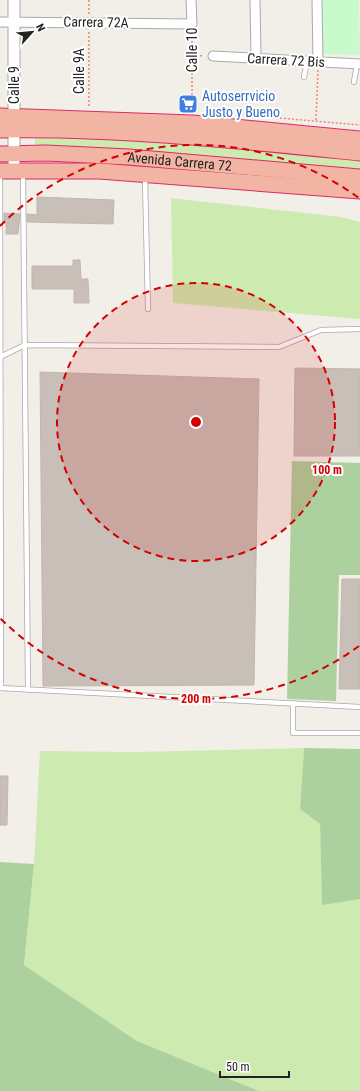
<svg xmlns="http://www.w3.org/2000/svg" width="360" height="1091" font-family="'Roboto Condensed',sans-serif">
<rect width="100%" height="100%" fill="#f2efe9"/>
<path fill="#cdebb0" d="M35 134 163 140 360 157V171L35 148Z
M171 198 341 217 360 222V319L173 303Z
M304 748 300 809 320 824 322 904 360 899V1091H259L137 1041 24 965 34 864 40 751 136 752Z"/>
<path fill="#add19e" d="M292 461 360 463V575H339L336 701 287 699Z
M304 748 360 749V899L322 905 320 824 300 809Z
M0 862 34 864 24 965 137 1041 259 1091H0Z"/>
<path fill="#c8facc" d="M323 0H359L360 55 322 54Z"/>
<path fill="#c7bfb8" stroke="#c4b6ab" d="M37 197 114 200 113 224 27 222V214L37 215Z
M4 213 20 214 18 234H6V223H4Z
M73 260H80L81 279H88L89 303H74V289H32V266H73Z
M295 368 360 369V456H294Z
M40 372 259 379 254 685 43 686Z
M342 579H360V689H339Z
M0 776H8L7 825H0Z"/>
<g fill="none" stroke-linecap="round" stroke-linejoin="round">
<defs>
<path id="service" d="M304 77 307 61
M354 82 357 64
M0 172 1 688
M23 174 28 690
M145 177 148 309
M0 357 25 345 279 347 321 330 360 329
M0 688 360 707
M293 703V733H360"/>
<path id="minor" d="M255 0 256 58
M317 0 318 62
M0 22 192 24 191 0
M213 56 360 64"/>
<path id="tertiary" d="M14 0V170"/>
<g id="trunk">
<path d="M0 116 192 123 360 139"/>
<path d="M0 130C120 128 241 141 360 153"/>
<path id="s1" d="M0 154 46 153 129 157 360 177"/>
<path d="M0 171H99L360 191"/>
</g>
</defs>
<use href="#service" stroke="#a9a9a9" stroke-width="6"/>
<use href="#minor" stroke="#a9a9a9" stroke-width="11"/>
<use href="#tertiary" stroke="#a9a9a9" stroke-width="13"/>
<use href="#trunk" stroke="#dc2a67" stroke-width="17"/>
<path stroke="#fa8072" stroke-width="1.5" stroke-dasharray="2 2" stroke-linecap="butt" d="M89 0V14
M89 32V108
M192 33V111
M192 55 204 56
M244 115 360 125
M316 120 318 70"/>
<use href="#service" stroke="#fff" stroke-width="4.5"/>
<use href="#minor" stroke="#fff" stroke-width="9"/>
<use href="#tertiary" stroke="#fff" stroke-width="11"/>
<use href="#trunk" stroke="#f2b4a3" stroke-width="15"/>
</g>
<circle cx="196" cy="422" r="139" fill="#d40000" fill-opacity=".12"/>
<g fill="none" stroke="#d40000" stroke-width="2" stroke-dasharray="7 5">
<circle cx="196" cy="422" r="139"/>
<path d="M359 646A277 277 0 0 1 0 618M0 226A277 277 0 0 1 359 198"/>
</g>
<defs>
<symbol id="supermarket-square" viewBox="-11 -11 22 22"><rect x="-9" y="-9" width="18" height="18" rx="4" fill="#3f7fe0" stroke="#fff"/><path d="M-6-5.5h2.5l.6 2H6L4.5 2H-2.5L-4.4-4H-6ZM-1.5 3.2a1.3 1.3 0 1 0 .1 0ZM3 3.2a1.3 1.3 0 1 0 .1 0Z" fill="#fff"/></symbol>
</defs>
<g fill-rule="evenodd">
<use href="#supermarket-square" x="177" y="93" width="22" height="22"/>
</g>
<g text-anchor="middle" stroke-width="4" stroke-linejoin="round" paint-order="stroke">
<g font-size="14" fill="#222" stroke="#fff">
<text transform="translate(96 22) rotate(1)" y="5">Carrera 72A</text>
<text transform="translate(192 50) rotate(-90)" y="5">Calle 10</text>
<text transform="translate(286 60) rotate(3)" y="5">Carrera 72 Bis</text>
<text transform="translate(79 71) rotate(-90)" y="5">Calle 9A</text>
<text transform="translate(14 85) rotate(-90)" y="5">Calle 9</text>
<text dy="5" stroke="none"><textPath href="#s1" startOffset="180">Avenida Carrera 72</textPath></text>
</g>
<g font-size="14" fill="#366cbe" stroke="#fff" text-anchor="start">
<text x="202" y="101">Autoserrvicio<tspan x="202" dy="16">Justo y Bueno</tspan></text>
</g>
</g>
<circle cx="196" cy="422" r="6" fill="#d40000" stroke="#fff" stroke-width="2"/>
<g font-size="12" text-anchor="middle" font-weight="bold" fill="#d40000" stroke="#fff" stroke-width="4" stroke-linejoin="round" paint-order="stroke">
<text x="327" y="474">100 m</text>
<text x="196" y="703">200 m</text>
</g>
<g transform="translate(32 32) rotate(63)" stroke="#ffffff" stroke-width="3" paint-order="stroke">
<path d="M0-3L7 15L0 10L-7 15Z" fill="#222222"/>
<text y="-6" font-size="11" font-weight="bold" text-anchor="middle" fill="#222222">N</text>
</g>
<path d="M220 1071v6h69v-6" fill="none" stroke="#222222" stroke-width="2"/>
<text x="226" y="1071" font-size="12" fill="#222222" stroke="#ffffff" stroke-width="3" paint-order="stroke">50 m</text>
</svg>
